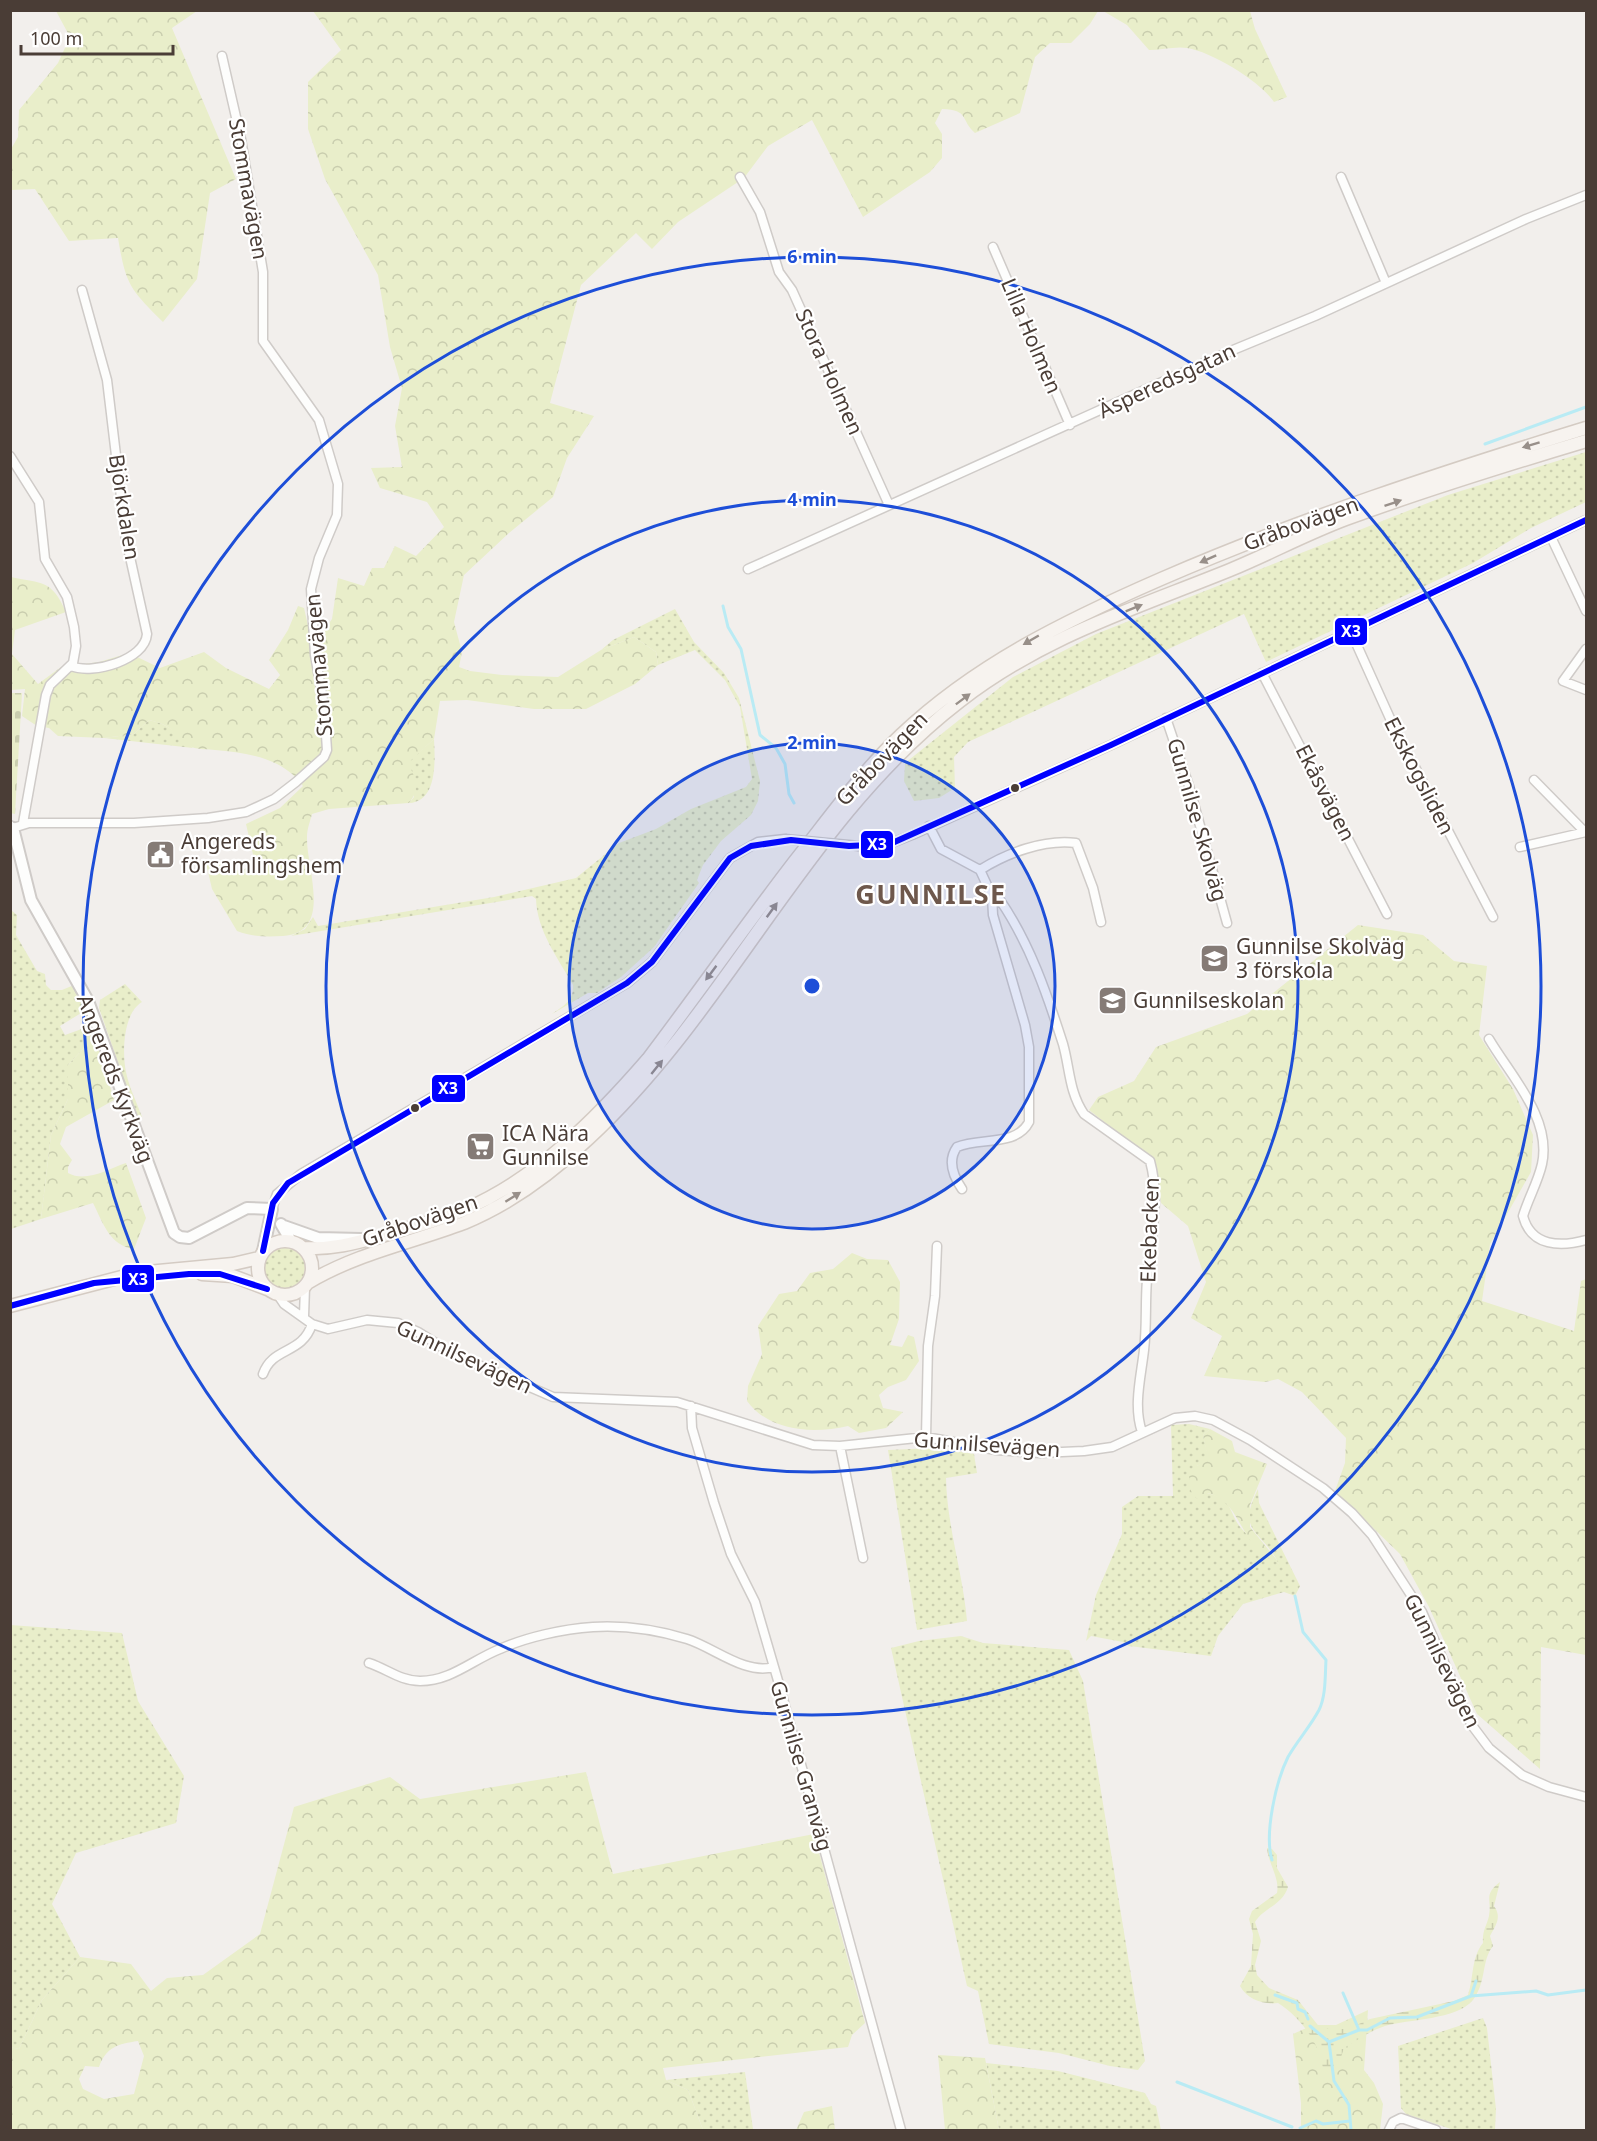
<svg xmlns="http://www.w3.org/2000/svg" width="1597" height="2141" font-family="'Noto Sans',sans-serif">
<defs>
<pattern id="grass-dots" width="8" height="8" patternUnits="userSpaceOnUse" patternTransform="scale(1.5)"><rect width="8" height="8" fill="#e9eeca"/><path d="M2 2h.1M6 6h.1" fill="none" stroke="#c9cdae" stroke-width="1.8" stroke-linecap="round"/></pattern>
<pattern id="forest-crowns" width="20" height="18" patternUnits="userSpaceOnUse" patternTransform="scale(1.5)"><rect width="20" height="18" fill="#e9eeca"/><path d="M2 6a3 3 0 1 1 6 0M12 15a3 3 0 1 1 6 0" fill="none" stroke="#c9cdae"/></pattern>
<pattern id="wetland-marsh" width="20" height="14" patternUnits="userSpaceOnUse" patternTransform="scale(1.5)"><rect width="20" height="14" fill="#e9eeca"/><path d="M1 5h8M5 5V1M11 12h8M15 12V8" fill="none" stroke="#c9cdae"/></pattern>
<pattern id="cemetery-stones" width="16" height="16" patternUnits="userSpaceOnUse" patternTransform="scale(1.5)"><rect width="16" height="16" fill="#e9eeca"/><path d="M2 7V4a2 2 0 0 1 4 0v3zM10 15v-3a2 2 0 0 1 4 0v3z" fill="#c9cdae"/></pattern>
</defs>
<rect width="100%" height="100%" fill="#f2efec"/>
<path fill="url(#grass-dots)" d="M1586 452V502L1531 528 1473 563 1266 662 1244 614 968 742 954 757 955 788 939 798 914 801 904 781 905 763 1013 677 1096 634 1448 495Z
M675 609 694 642 724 673 739 698 760 781 758 801 751 815 721 841 703 865 697 880 699 883 654 947 621 977 597 993H588L552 1014C563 1006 574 1001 573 985 558 958 537 931 536 899L532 896 291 936 305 929 313 917 318 926 494 897 576 878 619 843 656 829 691 809 746 787 752 779 740 707 725 680 695 650 658 665 656 652 634 637 601 650 613 640Z
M149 720C168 724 180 734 193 748L104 738 134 734Z
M434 739C435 759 438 802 409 803L414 797 407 763Z
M11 910 17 915 16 935 37 971 45 974 46 985 51 990H62L74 985 86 1010 60 1026 65 1035 90 1026 94 1031 85 1047 68 1065V1099L51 1135 41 1219 11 1229Z
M125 984 142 1002C123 1013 122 1053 126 1072 129 1087 137 1103 142 1117H137L99 1008 100 1000Z
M263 1268a21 21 0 1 1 42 0a21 21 0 1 1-42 0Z
M1189 1424 1210 1429 1203 1435 1209 1460 1197 1466 1207 1493C1234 1499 1228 1512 1241 1528 1252 1541 1267 1553 1279 1564 1263 1530 1235 1534 1258 1489L1259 1503 1300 1586 1295 1596 1284 1592 1243 1604 1218 1636 1211 1656 1129 1646 1123 1642 1091 1636 1086 1641 1096 1595 1122 1534V1507L1138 1496H1173L1171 1425Z
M936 1448 974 1454 977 1473 946 1478C947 1527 963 1573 967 1621L917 1630 888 1450Z
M10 1625 122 1633 138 1701 184 1776 176 1823 76 1853 52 1904 80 1957 42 2000 19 2049 10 2047Z
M961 1636 983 1643 1069 1650 1083 1681 1145 2061 1138 2070 1110 2066 1059 2053 989 2044 978 1991 967 1986 891 1648 919 1641Z
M1483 2018 1487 2028 1496 2109 1495 2130H1454L1406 2114 1401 2108 1398 2046Z
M986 2063 1058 2071 1145 2093 1151 2104 1156 2106 1161 2130H999Z
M745 2072 753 2129 760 2130H703L688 2090 666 2080Z"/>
<path fill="url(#forest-crowns)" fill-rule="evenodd" d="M56 11H197L172 28 236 179 210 193 197 279 163 322C129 288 126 285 118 238L69 241 35 189 11 190V149L18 137 19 110 58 63 70 37Z
M313 11H1098L1090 24 1071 43H1050L1035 57 1020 113 975 133C960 120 970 110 942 109L935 123 942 134V158L930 172 863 217 812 120 768 146 744 178 678 222 652 249 636 233 581 285 550 403 594 416 567 458 553 497 509 533 464 575 454 622 462 652 459 667 470 671 502 675 558 677 601 650 634 637 656 652 658 665 635 684 586 709H534L467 700 440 701 434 739 408 763C415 777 421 789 409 803L329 809 312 814C310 822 307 829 307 837 306 868 334 933 283 936 267 937 253 937 237 931L212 889 206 863C229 859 226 882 255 863L246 824 280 808 303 786C283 758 248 753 215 750 209 749 198 750 192 747 174 736 176 726 149 720L134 734 104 738 58 736 49 728 37 726 22 716 25 689 11 690V577C43 584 51 579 66 612L15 630 12 654 38 684 61 667 99 662 129 653 160 668 204 652 226 668 269 689 280 675 269 660 288 630 298 606 304 608 309 630 323 632 332 619 338 578 364 586 372 568H384L395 546 416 556 444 527 427 502 380 488 371 468 402 467 395 426 402 388 390 347 378 275 325 179 308 129V82L341 50Z
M1103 11H1250L1255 29 1287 97 1274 102C1260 81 1212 52 1187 48 1176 46 1161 50 1149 50L1127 25Z
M1358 925 1423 935 1454 961 1487 966 1479 1035 1513 1089 1533 1135 1531 1172 1490 1244 1482 1301 1574 1331 1581 1281 1586 1279V1655L1541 1647 1540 1769 1477 1714 1429 1607 1400 1554 1335 1491 1345 1463 1346 1438 1302 1392 1278 1379 1265 1382 1204 1376 1222 1336 1191 1318 1206 1282 1188 1226 1161 1203 1154 1161 1089 1110 1098 1097 1134 1081 1156 1047 1247 1014Z
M94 1031 114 1100 66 1127 60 1144 72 1160 68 1167V1173C86 1183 108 1169 126 1163L146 1218 134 1249C110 1246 103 1223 93 1203L41 1219 51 1135 68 1099V1065L85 1047 87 1036Z
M852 1253 867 1259 888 1260 900 1282 899 1319 890 1345 902 1347 908 1335 914 1337 919 1361 906 1380 888 1387 879 1395 883 1408 903 1412 886 1428 859 1433 848 1426C813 1434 770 1432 747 1401L748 1386 762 1354 758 1326 779 1294 797 1291 810 1273 833 1269Z
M1210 1429 1232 1441 1235 1452 1267 1464 1250 1505V1527L1281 1565C1273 1560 1263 1556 1257 1549 1239 1530 1235 1499 1207 1493L1197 1499 1191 1491 1189 1476 1197 1466 1208 1459 1203 1435Z
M586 1772 613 1874 814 1834 865 2023 852 2035 848 2047 663 2068 666 2080 688 2090 703 2130H11V2047L19 2049 42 2000 80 1957 131 1964 151 1991 167 1978 203 1975 260 1934 294 1807 390 1777 420 1799ZM138 2041 144 2056 134 2094 104 2099 83 2089 79 2079 85 2066 99 2067C106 2047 118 2044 138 2041Z
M1368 2010 1364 2070 1374 2083 1383 2104 1380 2130H1301V2103L1293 2034 1313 2025H1336Z
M938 2055 985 2058 999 2130H945Z
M832 2106 835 2130H796L804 2112Z"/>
<path fill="url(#wetland-marsh)" d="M1267 1848 1272 1849 1277 1855V1868L1288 1887C1282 1906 1264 1907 1255 1922L1261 1941 1255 1965 1257 1975 1269 1988 1298 2000 1321 2029H1348L1370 2019 1454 2001 1468 1995C1474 1977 1471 1958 1483 1943 1482 1931 1487 1925 1489 1916 1492 1899 1483 1895 1500 1882L1494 1906C1502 1917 1496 1925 1490 1936L1493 1946C1481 1961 1487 1981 1473 2000 1457 2020 1408 2019 1385 2026 1370 2031 1357 2040 1344 2048L1338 2066 1323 2068C1319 2042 1300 2017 1278 2003 1263 2005 1247 1999 1240 1986L1251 1966 1253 1934 1249 1919 1252 1911 1277 1893C1280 1878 1268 1863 1267 1848Z"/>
<path fill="url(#cemetery-stones)" d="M11 693H22L15 814 10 813Z"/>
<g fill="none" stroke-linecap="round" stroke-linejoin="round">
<path stroke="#b9ebf4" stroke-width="3" d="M1485 444 1586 407
M723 606 728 627 741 649 760 735 776 748 785 764 789 794 794 803
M1272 1860C1264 1834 1276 1781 1288 1757 1297 1741 1310 1727 1319 1710 1326 1696 1325 1676 1326 1660L1303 1632 1295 1596
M1343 1993 1359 2030
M1275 1995 1297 2003 1298 2009 1305 2012 1308 2019
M1471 1996 1476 1981
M1310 2026 1329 2042 1334 2081 1349 2105 1351 2130
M1329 2042 1359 2030H1367L1390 2018 1417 2017 1471 1996 1536 1991 1548 1995 1586 1990
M1177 2082 1292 2127
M1300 2128 1316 2121 1323 2124 1350 2121"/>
<defs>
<path id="minor" d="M740 177 760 212 779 272 792 290 889 505
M1341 177 1386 283
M993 247 1070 425
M10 456 39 502 45 559 67 597 74 627 76 646 73 663 50 685 46 695 23 823
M1551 537 1586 611
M748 569 1233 350 1315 316 1526 219 1586 195
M1351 632 1393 725 1493 917
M1586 649 1563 681 1586 690
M71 666C93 675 145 660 147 634L126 539 107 380 82 290
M1262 673 1387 914
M1166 718 1189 786 1227 923
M1534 780 1585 832
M10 825 13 828 29 823H134L208 818 246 812 274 799 296 782 324 757 327 750 324 706 315 655 311 589 319 558 337 515 338 484 319 420 263 341V272L241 139 222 56
M929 826 941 849 980 870 992 896 993 915 1025 1025 1029 1047V1122C1016 1147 980 1137 957 1147 947 1161 953 1176 962 1189
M859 846H884L912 835 1111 745 1586 520
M1520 847 1586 832
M980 870C1007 853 1044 839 1076 843L1093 888 1101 922
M992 896 1000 900C1030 944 1047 994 1063 1044 1070 1069 1069 1092 1084 1114L1150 1161C1161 1201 1150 1240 1147 1280 1145 1303 1147 1326 1144 1350 1141 1377 1133 1406 1142 1432
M1489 1039C1510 1075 1552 1118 1542 1164 1538 1182 1528 1199 1523 1216 1531 1247 1561 1247 1586 1240
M272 1209 277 1194 301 1174 627 983 652 962 730 858 758 842 785 839
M278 1295 284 1304 312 1324 328 1329 367 1320 398 1323 418 1332 453 1354 553 1397 677 1402 813 1445 840 1446 926 1437 996 1450 1040 1453 1084 1451 1112 1447 1175 1418 1195 1416 1213 1420 1250 1440 1323 1488 1352 1513 1372 1535 1422 1612 1471 1724 1489 1748 1522 1775 1549 1787 1586 1797
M304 1316 305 1287
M263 1374C273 1346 302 1355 312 1324
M691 1406 692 1428 714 1503 731 1554 755 1602 779 1684 901 2130
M926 1437 928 1346 935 1296 937 1246
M840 1446 863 1558
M369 1663C387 1669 401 1681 420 1681 451 1681 472 1660 500 1649 527 1637 563 1629 593 1627 625 1625 657 1630 687 1639 713 1647 745 1675 773 1667
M1389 2130 1393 2122 1401 2118 1436 2130"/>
<path id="tertiary" d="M13 828 31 900 88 1001 174 1233 180 1237 189 1238 247 1208 272 1209 263 1251
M281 1224 291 1241
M284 1226 318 1238 361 1239"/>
<path id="secondary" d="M258 1268a27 27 0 1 1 54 0a27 27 0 1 1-54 0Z
M303 1248C336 1250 362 1241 392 1233 417 1226 443 1219 466 1209 539 1177 597 1118 648 1059 698 993 745 926 795 861 830 817 860 774 901 735 976 664 1067 620 1161 579 1299 519 1443 472 1586 428
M202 1274 233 1276 267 1289
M309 1282C358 1253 411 1243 464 1223 510 1204 552 1173 588 1139 730 1008 805 820 960 701 1044 636 1134 609 1230 570 1269 554 1306 534 1346 519 1425 490 1506 465 1586 441
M10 1306 137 1273 233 1264 259 1258"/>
</defs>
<use href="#minor" stroke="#cfcbc8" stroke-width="11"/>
<use href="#tertiary" stroke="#cfcbc8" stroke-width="14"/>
<use href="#secondary" stroke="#d4cbc3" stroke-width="15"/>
<use href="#minor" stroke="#fdfdfc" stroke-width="8"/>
<use href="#tertiary" stroke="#fdfdfc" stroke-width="10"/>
<use href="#secondary" stroke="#f7f3ef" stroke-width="12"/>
<defs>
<path id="minor-bridge" d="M785 839 859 846"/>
</defs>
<use href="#minor-bridge" stroke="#cfcbc8" stroke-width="11" stroke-linecap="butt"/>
<use href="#minor-bridge" stroke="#fdfdfc" stroke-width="8"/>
<defs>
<path id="bus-1" d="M263 1251 273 1203 288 1183 627 983 652 962 730 858 751 846 791 840 849 846 890 844 1111 745 1586 520
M10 1306 94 1283 189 1274H220L267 1289"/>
</defs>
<use href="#bus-1" stroke="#fff" stroke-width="10"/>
<use href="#bus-1" stroke="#00f" stroke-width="6"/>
</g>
<defs><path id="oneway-solid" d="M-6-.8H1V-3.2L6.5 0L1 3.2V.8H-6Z" transform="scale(1.5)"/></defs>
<g fill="#988f89">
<use href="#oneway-solid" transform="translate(1531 445) rotate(163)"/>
<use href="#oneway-solid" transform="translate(1393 503) rotate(-19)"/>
<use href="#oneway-solid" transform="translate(1208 559) rotate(156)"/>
<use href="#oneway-solid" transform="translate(1134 608) rotate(-22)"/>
<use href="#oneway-solid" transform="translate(1031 640) rotate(150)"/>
<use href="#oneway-solid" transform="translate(963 699) rotate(-37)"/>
<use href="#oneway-solid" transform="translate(772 910) rotate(-54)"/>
<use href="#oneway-solid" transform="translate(711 973) rotate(127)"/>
<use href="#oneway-solid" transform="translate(657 1067) rotate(-51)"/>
<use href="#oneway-solid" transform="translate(513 1197) rotate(-32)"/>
</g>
<circle cx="812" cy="986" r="243" fill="#1d4ed8" fill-opacity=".12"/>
<g fill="none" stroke="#1d4ed8" stroke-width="3">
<circle cx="812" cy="986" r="243"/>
<circle cx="812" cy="986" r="486"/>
<circle cx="812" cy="986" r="729"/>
</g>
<defs>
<symbol id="civic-square" viewBox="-11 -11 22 22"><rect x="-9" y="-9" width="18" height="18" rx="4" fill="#857b76" stroke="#fff"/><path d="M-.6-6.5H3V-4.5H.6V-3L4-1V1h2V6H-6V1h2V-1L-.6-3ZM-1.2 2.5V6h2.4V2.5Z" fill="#fff"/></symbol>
<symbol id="school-square" viewBox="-11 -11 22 22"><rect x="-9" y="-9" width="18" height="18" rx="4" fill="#857b76" stroke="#fff"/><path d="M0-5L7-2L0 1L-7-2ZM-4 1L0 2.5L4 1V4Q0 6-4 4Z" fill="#fff"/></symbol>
<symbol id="supermarket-square" viewBox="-11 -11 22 22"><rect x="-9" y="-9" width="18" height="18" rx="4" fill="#857b76" stroke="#fff"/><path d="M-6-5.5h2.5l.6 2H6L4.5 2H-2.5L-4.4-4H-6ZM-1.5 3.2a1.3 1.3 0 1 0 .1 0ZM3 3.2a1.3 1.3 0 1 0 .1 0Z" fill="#fff"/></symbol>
</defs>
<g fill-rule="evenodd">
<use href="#civic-square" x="144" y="838" width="33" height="33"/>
<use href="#school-square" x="1198" y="942" width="33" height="33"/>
<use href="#school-square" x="1096" y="984" width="33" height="33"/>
<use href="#supermarket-square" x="464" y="1130" width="33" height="33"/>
</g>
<g fill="#4a3d36" stroke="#fff" stroke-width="2">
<circle cx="1015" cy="788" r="5"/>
<circle cx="415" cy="1108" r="5"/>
</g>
<g text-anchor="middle" stroke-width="4.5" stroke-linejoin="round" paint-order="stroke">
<g font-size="21" fill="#4a3d36" stroke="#fff">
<text transform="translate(248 189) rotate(80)" y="7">Stommavägen</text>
<text transform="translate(1031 336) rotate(67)" y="7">Lilla Holmen</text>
<text transform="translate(829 372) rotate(66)" y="7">Stora Holmen</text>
<text transform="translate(1167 381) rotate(-25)" y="7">Äsperedsgatan</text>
<text transform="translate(124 507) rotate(81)" y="7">Björkdalen</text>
<text transform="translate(1301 524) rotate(-20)" y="7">Gråbovägen</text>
<text transform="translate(319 665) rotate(-95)" y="7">Stommavägen</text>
<text transform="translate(882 759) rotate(-46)" y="7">Gråbovägen</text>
<text transform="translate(1419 776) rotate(63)" y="7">Ekskogsliden</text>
<text transform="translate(1325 793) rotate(63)" y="7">Ekåsvägen</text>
<text transform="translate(1197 820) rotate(74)" y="7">Gunnilse Skolväg</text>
<text transform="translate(115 1079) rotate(69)" y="7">Angereds Kyrkväg</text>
<text transform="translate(420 1221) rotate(-19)" y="7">Gråbovägen</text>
<text transform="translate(1150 1230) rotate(-88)" y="7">Ekebacken</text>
<text transform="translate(464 1357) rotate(25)" y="7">Gunnilsevägen</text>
<text transform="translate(987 1445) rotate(4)" y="7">Gunnilsevägen</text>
<text transform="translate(1442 1661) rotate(64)" y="7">Gunnilsevägen</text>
<text transform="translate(801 1766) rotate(74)" y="7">Gunnilse Granväg</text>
</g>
<g font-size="21" fill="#4a3d36" stroke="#fff" text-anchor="start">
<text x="181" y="849">Angereds<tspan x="181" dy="24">församlingshem</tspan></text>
<text x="1236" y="954">Gunnilse Skolväg<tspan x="1236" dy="24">3 förskola</tspan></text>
<text x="1133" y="1008">Gunnilseskolan</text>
<text x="502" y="1141">ICA Nära<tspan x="502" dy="24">Gunnilse</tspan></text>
</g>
<g font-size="27" font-weight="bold" letter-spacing="1.5" fill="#6e584c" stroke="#fff">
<text x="931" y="904">GUNNILSE</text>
</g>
</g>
<circle cx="812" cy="986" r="9" fill="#1d4ed8" stroke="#fff" stroke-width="3"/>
<g font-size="18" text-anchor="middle" font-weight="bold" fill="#1d4ed8" stroke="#fff" stroke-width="4.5" stroke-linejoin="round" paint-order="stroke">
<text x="812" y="263">6 min</text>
<text x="812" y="506">4 min</text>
<text x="812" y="749">2 min</text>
</g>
<g stroke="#fff" stroke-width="2">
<rect x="1334" y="617" width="34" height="29" rx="6" fill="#00f"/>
<rect x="860" y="830" width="34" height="29" rx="6" fill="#00f"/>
<rect x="431" y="1074" width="35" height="29" rx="6" fill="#00f"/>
<rect x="121" y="1264" width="34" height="29" rx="6" fill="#00f"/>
</g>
<g font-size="16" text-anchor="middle" font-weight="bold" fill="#fff">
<text x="1351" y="637">X3</text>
<text x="877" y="850">X3</text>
<text x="448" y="1094">X3</text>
<text x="138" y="1285">X3</text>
</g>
<rect width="1597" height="2141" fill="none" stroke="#4a3d36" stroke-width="24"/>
<path d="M21 45v9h152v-9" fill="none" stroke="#4a3d36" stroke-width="3"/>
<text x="30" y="45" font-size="18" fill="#4a3d36" stroke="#ffffff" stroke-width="4.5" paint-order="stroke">100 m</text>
</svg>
